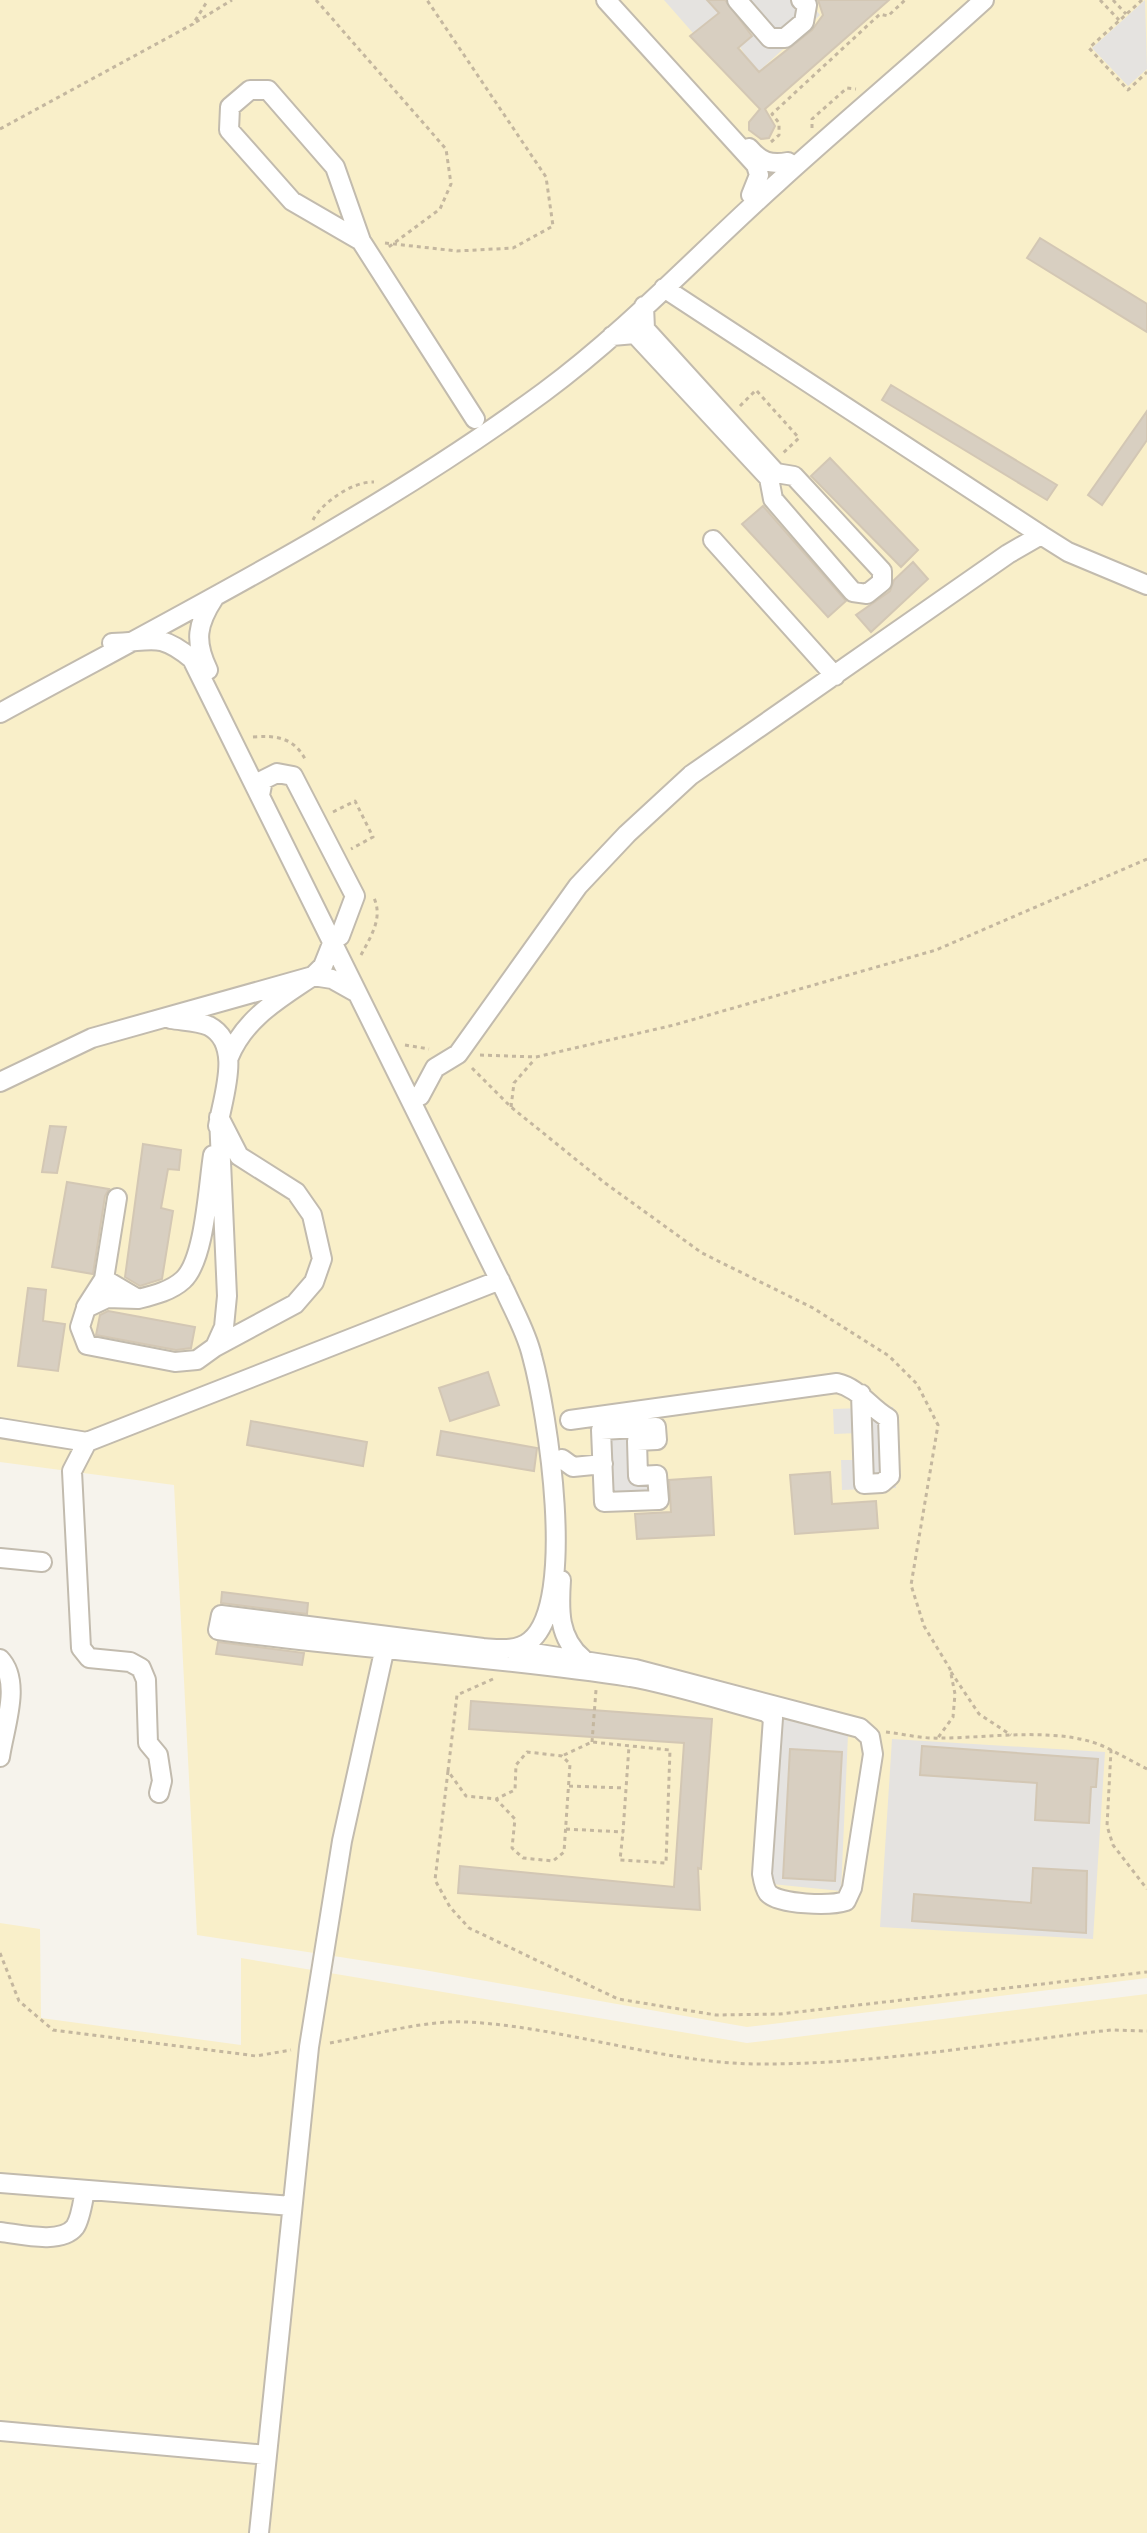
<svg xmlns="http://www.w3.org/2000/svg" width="1147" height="2533" font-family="Helvetica,sans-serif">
<rect width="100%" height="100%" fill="#f6f3ec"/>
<path fill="#f9efc9" d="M0 0H1147V1978L747 2027 424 1970 197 1935 174 1485 0 1462Z
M0 1923 40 1929 41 2018 241 2045V1958L747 2043 1147 1994V2533H0Z"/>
<path fill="#e5e3e0" d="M664 0H707L719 13 693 33Z
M733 0H808L820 15 754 76 728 68 745 55 740 47 759 29Z
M1145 0 1147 69 1128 86 1092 48Z
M893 1407 896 1488 842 1490 841 1460H859L858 1433 834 1434 833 1409Z
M660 1423 642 1446 643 1471 663 1504 600 1507 596 1426Z
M782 1719 848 1735 841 1891 772 1884Z
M892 1739 1105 1752 1093 1939 880 1927Z"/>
<path fill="#d8cfc1" stroke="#d3c7b4" stroke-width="2" d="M707 0H725L752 36 738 48 759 72 812 30 823 15 818 0H889L765 109 775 126 769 138 761 139 749 130V122L760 109 690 36 719 13Z
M1040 238 1147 304V332L1027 258Z
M891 385 1057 485 1047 500 882 400Z
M1147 411V440L1102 505 1088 495Z
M830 458 918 550 901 567 811 476Z
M763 506 846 601 828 617 742 524Z
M913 562 928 579 871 632 856 615 890 591 894 580Z
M50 1126 66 1127 57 1173 42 1172Z
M143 1144 181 1150 179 1170 168 1169 161 1208 173 1211 162 1279 140 1286 125 1277Z
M67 1182 109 1189 105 1196 93 1274 52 1267Z
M28 1288 46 1290 43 1321 65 1324 58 1371 18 1366Z
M108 1311 195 1327 191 1348 176 1350 96 1335 100 1315Z
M488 1372 499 1405 450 1421 439 1388Z
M251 1421 367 1442 363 1466 247 1445Z
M441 1431 537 1448 534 1471 437 1455Z
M830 1472 832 1504 876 1501 878 1528 795 1534 790 1475Z
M711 1477 714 1535 637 1539 635 1514 671 1512 669 1480Z
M222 1592 308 1603 307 1614 221 1603Z
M218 1642 304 1653 302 1665 216 1654Z
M471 1701 712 1719 701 1869 698 1868 700 1910 458 1893 460 1866 674 1887 684 1743 469 1729Z
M922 1746 1098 1759 1096 1787H1091L1089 1823 1035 1820 1037 1783 920 1775Z
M790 1749 842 1752 835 1881 783 1878Z
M1033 1868 1087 1871 1086 1933 912 1921 914 1894 1031 1903Z"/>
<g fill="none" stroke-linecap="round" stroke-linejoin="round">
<defs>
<path id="minor" d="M606 0 756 165 759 175 751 195
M737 0 770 38H785L804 22 807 5 801 0
M749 148C761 162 770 165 788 162
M361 241 292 201 229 130 230 107 250 90H268L335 167 361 241 475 419
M664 288 1041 535
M612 336 635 334 769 478 773 499 853 592 867 594 882 582V571L794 476 776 473 645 329 644 306
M713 540 835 676
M112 643C152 642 158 631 192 659L506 1293C515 1313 527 1334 532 1356 547 1411 578 1602 530 1641 517 1652 498 1649 483 1648L221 1615 218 1630C355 1649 493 1656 630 1677 675 1685 721 1700 766 1712L773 1718 762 1874C763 1880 765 1889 768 1893 779 1905 831 1906 846 1901L852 1888 873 1754 870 1737 860 1728 635 1669 508 1649
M208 670C194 641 197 624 214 598
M0 713C185 612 374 517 544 392 628 330 700 252 777 183 845 121 916 62 984 0
M260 795 263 780 277 773 293 776 355 896 340 936 333 941 323 966 313 976 332 979 357 993
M171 1019C183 1021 198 1021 209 1026 243 1044 223 1096 218 1126
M0 1082 92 1038 313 976C279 999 245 1018 229 1057
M420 1096 435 1068 458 1054 578 886 627 834 691 775 1008 554 1041 535 1068 552 1147 585
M104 1279 117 1198
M138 1299 107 1298 86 1308 80 1327 87 1345 175 1362 197 1360 215 1347 224 1327 227 1296 219 1117 239 1156 296 1192 312 1215 322 1259 314 1282 295 1304 215 1347
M86 1307 104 1279 138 1299C154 1295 171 1291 183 1280 205 1260 208 1186 213 1155
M570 1420 837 1383C859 1388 869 1407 888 1418L890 1476 882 1483 864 1484 861 1394
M656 1427 657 1440 637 1441 638 1476 657 1475 659 1500 604 1502 601 1430Z
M0 1428 87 1442
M562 1459 573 1467 603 1464
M0 1558 42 1562
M561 1580C559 1610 558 1638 583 1659
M0 1659C22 1682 4 1728 0 1757
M159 1793 162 1781 158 1755 148 1743 146 1680 141 1668 130 1662 89 1658 81 1648 72 1471 87 1442 500 1280
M0 2183 292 2206
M0 2232C19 2234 61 2245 75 2227 81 2218 83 2200 85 2190
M0 2431 267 2455
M259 2533 309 2047 342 1841 387 1638"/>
</defs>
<use href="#minor" stroke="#c2bbae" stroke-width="22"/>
<path stroke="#c4b79f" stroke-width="3" stroke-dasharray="4 4" stroke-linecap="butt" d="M316 0 446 149 451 184 440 209 386 249
M1100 0 1119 20
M1113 0 1126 14
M1142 0 1089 48 1128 90 1147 72
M196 22 232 0
M812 128V119L847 88 856 89
M0 129 193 24 208 0
M771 142 779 135V123L772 114 880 14 888 16 905 0
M385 243 457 251 513 248 553 226 546 177 427 0
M740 406 756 390 799 438 783 453
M313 520C322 502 354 481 374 482
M253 737C277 735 295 738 306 761
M333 812 355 801 373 837 351 849
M361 955C371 936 384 917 373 896
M405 1045 429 1049
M480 1055 536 1057 674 1025 936 950 1147 859
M472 1068 511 1107 605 1183 702 1253 813 1308 889 1356 917 1384 938 1425 911 1585 924 1626 950 1669 955 1694 953 1717 937 1739
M511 1107 514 1083 535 1059
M951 1672 979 1714 1011 1735
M493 1679 457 1695 448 1771 466 1796 496 1799 515 1819 512 1848 523 1858 553 1861 564 1852 570 1764 562 1756 527 1752 516 1765 515 1790 496 1799
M886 1732C904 1734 923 1739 941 1738 992 1738 1066 1725 1111 1750
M592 1742 596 1690
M564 1755 592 1742 670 1750 666 1863 620 1860 623 1832
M1147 1769 1111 1750 1107 1826 1113 1845 1147 1889
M448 1771 435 1880 450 1907 469 1928 618 1999 716 2015 780 2014 1147 1972
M569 1786 625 1788
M566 1829 623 1832 629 1746
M0 1953 19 2001 53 2030 256 2056 291 2050
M330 2043C374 2035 423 2020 467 2022 564 2027 657 2062 755 2064 874 2065 993 2043 1111 2030L1147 2031"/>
<use href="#minor" stroke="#fff" stroke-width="18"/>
</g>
</svg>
